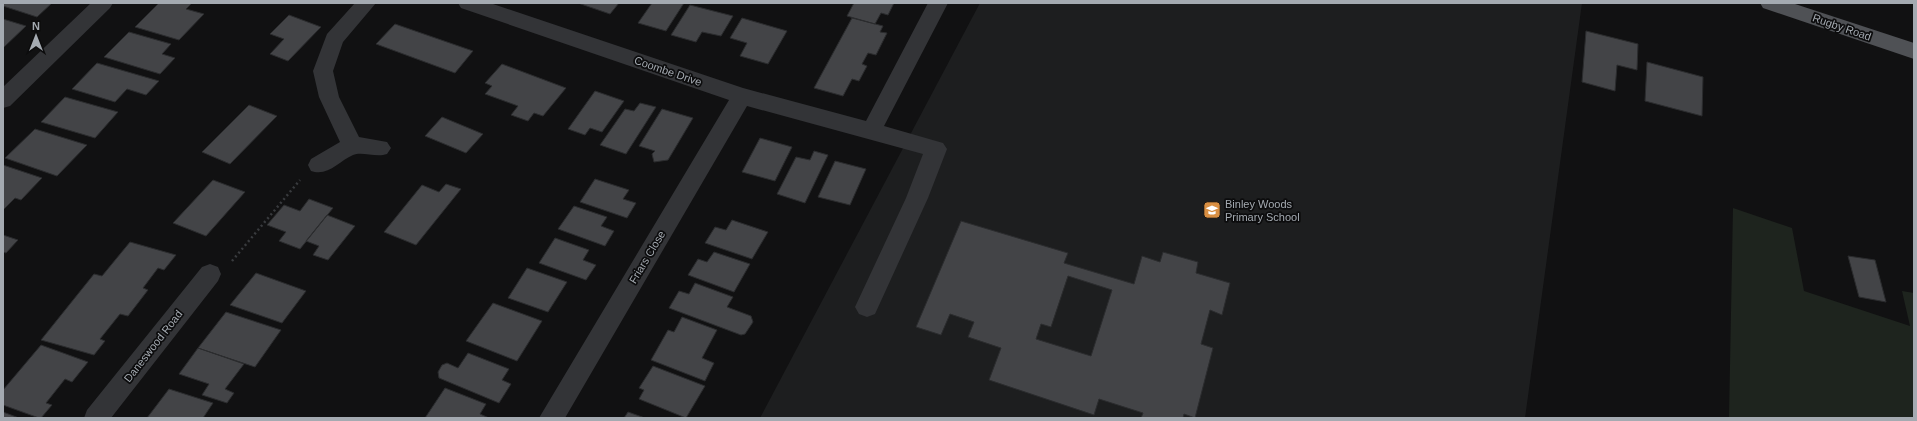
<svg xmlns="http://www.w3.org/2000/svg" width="1917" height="421" font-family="Helvetica,sans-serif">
<rect width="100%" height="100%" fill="#111112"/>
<path fill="#1d1e1f" d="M980 3H1582L1525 418H760Z"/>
<path fill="#1e241e" d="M1733 208 1792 228 1804 291 1910 326 1902 291 1914 293V418H1729Z"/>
<path fill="#434447" stroke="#2b2c2e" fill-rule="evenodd" d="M3 3H52L37 17 3 6Z
M159 3H192L186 9 204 14 179 40 135 27Z
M578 3H619L610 14Z
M652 3H684L666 31 638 23Z
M854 3H894L888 15 881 13 875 24 847 16Z
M690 5 733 16 721 36 702 32 696 42 671 35Z
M289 15 321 27 288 61 270 54 284 39 270 34Z
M742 18 787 31 768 64 740 56 747 43 730 38Z
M852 18 883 26 880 32 887 33 876 55 868 53 862 64 867 66 859 81 852 79 843 96 814 88Z
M3 19 26 26 3 48Z
M395 24 473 51 455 73 376 44Z
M1586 31 1638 44 1637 70 1617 65 1615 91 1582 82Z
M129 32 171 44 162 54 175 58 160 74 104 57Z
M1647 62 1703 77 1702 116 1645 101Z
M97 63 159 81 146 95 127 89 115 102 72 89Z
M502 64 566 88 543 116 534 113 528 121 511 115 518 106 485 94 492 86 485 83Z
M595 91 624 101 602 132 590 128 585 135 568 129Z
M65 97 118 112 95 138 41 122Z
M640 103 656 107 626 154 600 145 625 109 634 111Z
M249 105 277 116 230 164 202 152Z
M662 109 693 118 668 160 654 162 652 154 655 151 639 146Z
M442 117 483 134 466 153 425 136Z
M35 129 87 145 57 176 5 158Z
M760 138 792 147 775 181 742 172Z
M814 151 828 155 805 203 777 194 796 157 810 160Z
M835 161 866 169 850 205 818 197Z
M3 165 42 178 21 200 15 198 3 210Z
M595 179 629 190 623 199 636 203 627 218 580 202Z
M213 180 245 192 206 236 173 223Z
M446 184 461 189 416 245 384 232 422 185 439 192Z
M309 199 333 208 300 249 279 241 286 232 267 225 284 205 300 211Z
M574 206 607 217 601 226 614 231 605 246 558 229Z
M327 215 355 226 328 260 313 255 319 246 306 241Z
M732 220 768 232 752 259 705 243 715 227 726 230Z
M961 221 1068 253 1064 263 1134 284 1142 256 1160 262 1163 252 1198 262 1196 273 1230 283 1222 315 1210 310 1201 344 1213 348 1195 418 1184 414 1183 418H1141L1143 413 1099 399 1094 415 989 380 1001 348 968 337 974 322 950 314 941 335 916 327ZM1068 276 1112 290 1091 356 1036 339 1041 324 1051 327Z
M3 235 18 240 6 253 3 252Z
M555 238 589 250 583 260 596 265 586 280 539 263Z
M130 242 176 255 164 270 158 268 143 288 148 290 128 316 120 314 100 339 105 341 94 355 41 340 94 274 102 276Z
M714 252 750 264 734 292 688 275 698 259 707 262Z
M1848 256 1875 260 1886 302 1859 297Z
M527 268 567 282 548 312 508 298Z
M256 273 306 291 282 323 230 305Z
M695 283 733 297 727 307 751 316 753 322 745 334 741 335 669 308 679 291 689 294Z
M493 303 542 321 517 361 466 341Z
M226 312 281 330 255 367 198 348Z
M682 317 717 330 702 358 714 363 705 381 651 360 668 330 674 332Z
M41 345 88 362 72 382 65 379 46 403 52 405 41 418H39L3 405V390Z
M198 348 244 364 225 389 234 393 227 403 202 395 209 384 179 374Z
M468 353 509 369 502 380 511 384 499 403 439 378 438 372 442 365 447 363 458 368Z
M653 366 705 386 686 418 639 399 644 390 639 388Z
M445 388 486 404 480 414 489 418H425Z
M169 389 213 403 203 418H147Z
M3 412 19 418H3Z
M628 412 645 418H624Z"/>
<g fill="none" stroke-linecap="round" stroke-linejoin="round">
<path stroke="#393b3e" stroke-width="2.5" stroke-dasharray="2 3" stroke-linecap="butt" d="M232 261 300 180"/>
<path fill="#333437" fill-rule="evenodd" d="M91 3H113L110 8 10 106 3 108V87Z
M355 3H376L343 42 333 71 339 97 359 137 387 142 391 148 387 154C376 158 362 151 353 155 339 161 328 177 311 171L308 165 311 159 340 142 319 97 313 71 327 34Z
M458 3H490L743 88 866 121 928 3H948L884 126 943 143 947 149 928 198 875 314 867 317 859 314 855 307 906 198 923 154 747 106 565 418H539L729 100 461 8Z
M210 264 218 267 221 274 218 281 111 418H84L87 410 202 267Z"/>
<path fill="#4f5155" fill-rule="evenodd" d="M1760 3H1792L1914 43V59L1763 8Z"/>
</g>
<defs>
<symbol id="school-square" viewBox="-11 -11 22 22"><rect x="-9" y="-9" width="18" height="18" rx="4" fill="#d98f42" stroke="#0c0c0d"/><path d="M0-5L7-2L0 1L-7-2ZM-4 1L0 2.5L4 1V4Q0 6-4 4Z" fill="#fff"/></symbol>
</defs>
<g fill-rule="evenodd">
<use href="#school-square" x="1202" y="200" width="20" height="20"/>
</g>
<g text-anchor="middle" stroke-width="3.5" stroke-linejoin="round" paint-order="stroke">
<g font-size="11" fill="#a4aab1" stroke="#0c0c0d">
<text transform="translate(1842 27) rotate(19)" y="4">Rugby Road</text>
<text transform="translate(668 71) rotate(19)" y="4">Coombe Drive</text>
<text transform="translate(647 257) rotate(-59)" y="4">Friars Close</text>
<text transform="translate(153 346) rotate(-52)" y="4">Daneswood Road</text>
</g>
<g font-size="11" fill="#a4aab1" stroke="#0c0c0d" text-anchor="start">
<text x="1225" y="208">Binley Woods<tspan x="1225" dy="13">Primary School</tspan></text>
</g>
</g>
<rect width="1917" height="421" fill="none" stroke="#a4aab1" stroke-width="8"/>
<g transform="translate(36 36)" stroke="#0c0c0d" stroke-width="3" paint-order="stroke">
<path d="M0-3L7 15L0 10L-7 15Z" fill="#a4aab1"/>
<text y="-6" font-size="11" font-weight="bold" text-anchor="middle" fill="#a4aab1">N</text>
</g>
</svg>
